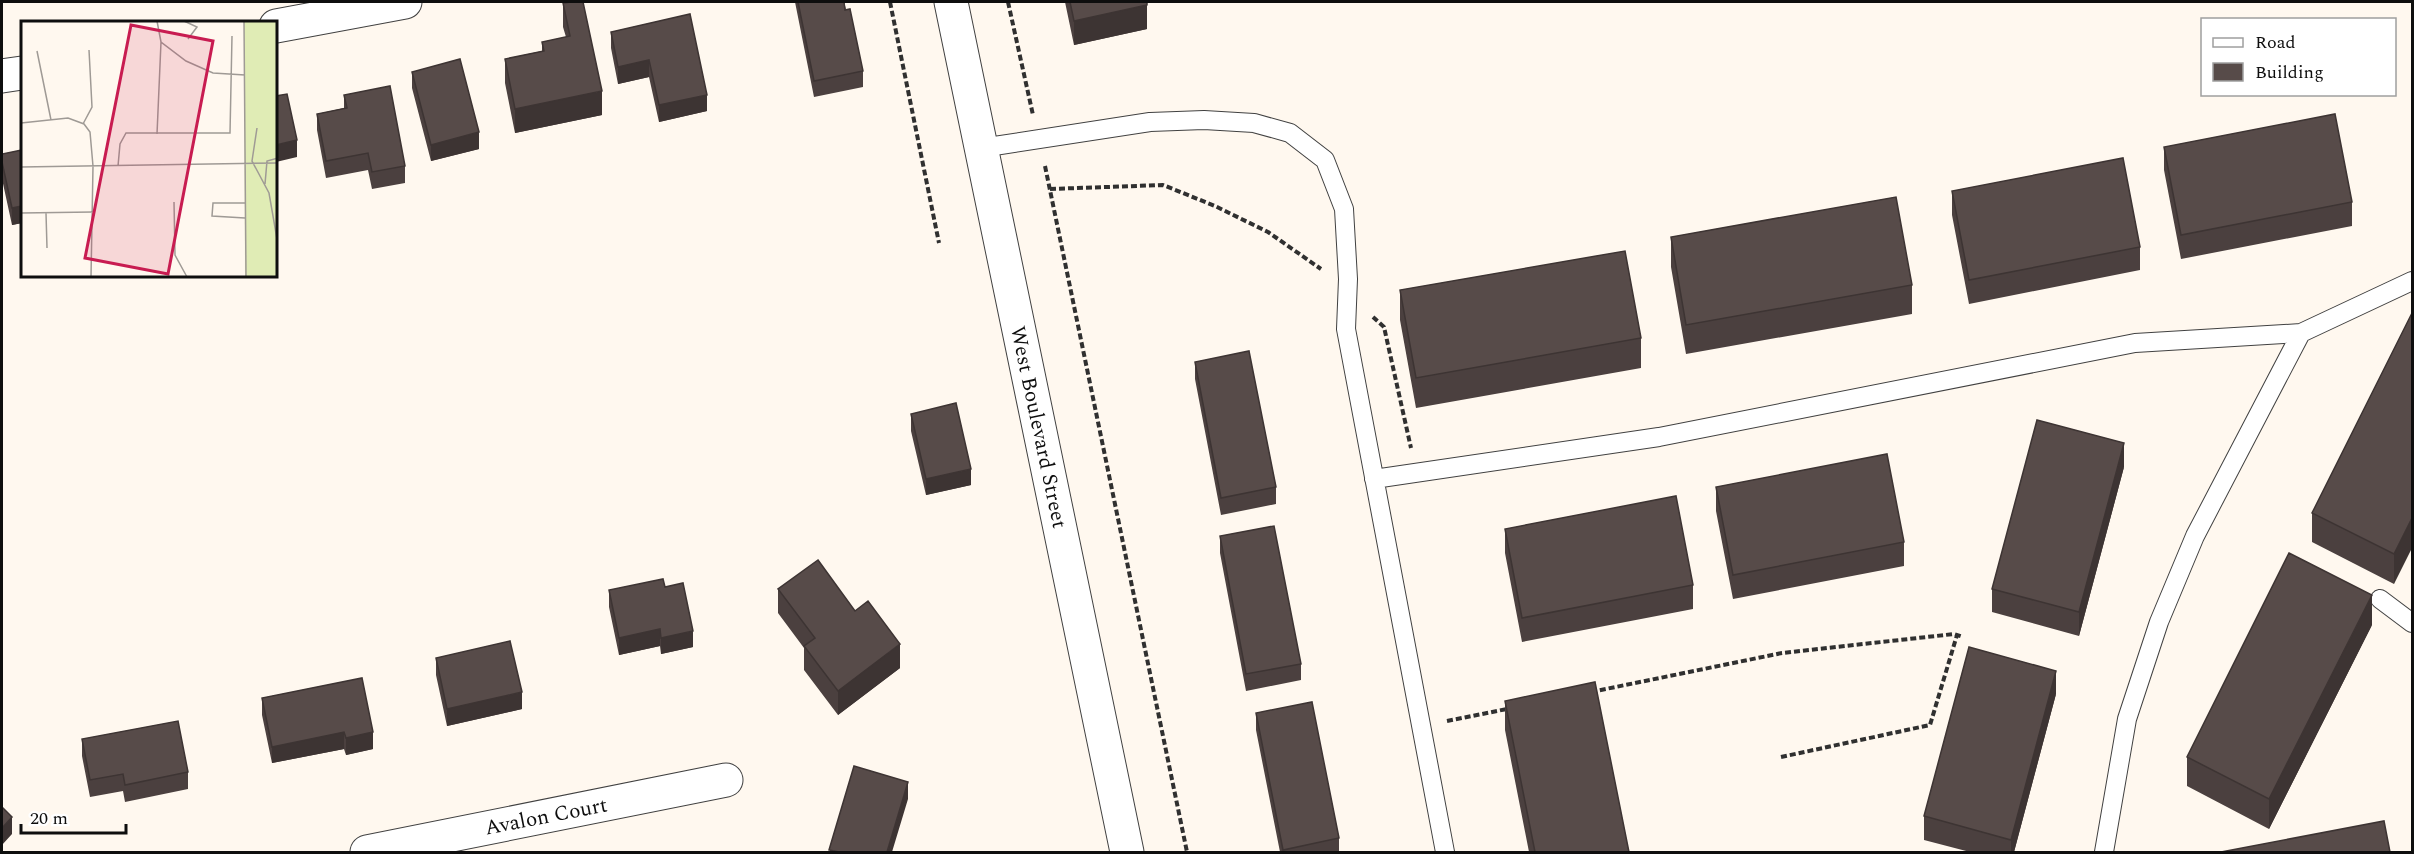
<svg xmlns="http://www.w3.org/2000/svg" width="2414" height="854" font-family="Spectral,serif">
<rect width="100%" height="100%" fill="#fff8ef"/>
<g fill="none" stroke-linecap="round" stroke-linejoin="round">
<defs>
<path id="lane" d="M981 148 1150 122 1204 120 1254 123 1290 133 1325 160 1344 209 1348 279 1346 329 1445 852
M1374 479 1659 437 2135 343 2301 333
M2380 599 2412 623
M2104 852 2127 719 2159 622 2195 536 2301 333 2412 281"/>
<path id="street" d="M951 2 1127 852
M276 26 405 2
M2 76 22 73
M367 852 726 780"/>
</defs>
<use href="#lane" stroke="#414141" stroke-width="20"/>
<use href="#street" stroke="#414141" stroke-width="35"/>
<path stroke="#303030" stroke-width="4" stroke-dasharray="6 3" stroke-linecap="butt" d="M890 2 939 243
M1008 2 1033 115
M1045 166 1187 852
M1050 189 1163 185 1215 206 1268 232 1321 269
M1373 317 1384 327 1411 448
M1591 692 1782 653 1954 634 1963 637
M1447 721 1507 709
M1781 757 1930 725 1957 635"/>
<use href="#lane" stroke="#fff" stroke-width="18"/>
<use href="#street" stroke="#fff" stroke-width="33"/>
</g>
<path fill="#4b403f" d="M795 2H844L863 71V87L814 97Z
M1065 2H1147V29L1074 45Z
M563 3 602 115 515 133 505 83V59L542 51V42L566 37 563 27Z
M690 14 707 111 659 122 649 77 618 84 611 48V32Z
M412 72 479 149 431 161 412 88Z
M344 95 405 166V183L372 189 368 170 326 178 317 130V114L344 108Z
M2164 147 2352 202V226L2181 259 2164 170Z
M22 150V223L12 225 2 179V154Z
M1952 191 2140 247V270L1969 304 1952 215Z
M1671 237 1912 285V314L1686 354 1671 267Z
M1400 290 1641 338V368L1416 408 1400 320Z
M2412 313 2394 584 2312 542V513Z
M1195 362 1276 487V504L1221 515 1195 379Z
M911 414 971 485 926 495 911 431Z
M2124 467 2079 636 1992 612V589Z
M1716 487 1904 542V566L1733 599 1716 511Z
M1505 529 1693 585V609L1522 642 1505 553Z
M1220 536 1301 664V680L1246 691 1220 553Z
M665 587 693 647 661 654 660 646 619 655 609 607V590Z
M778 589 855 611 900 668 838 715 804 670V648L778 613Z
M2372 625 2269 829 2187 786V757Z
M436 658 522 709 447 726 436 675Z
M362 678 373 749 346 755 344 749 272 763 262 715V698Z
M2056 694 2014 852H1970L1924 840V816Z
M1505 701 1629 852H1529L1505 730Z
M1256 713 1339 838V852H1280L1256 730Z
M82 739 188 772V789L125 802 123 791 90 797 82 756Z"/>
<path fill="#3d3433" d="M1147 5V29L1074 45V21Z
M649 60V77L618 84V67Z
M602 91V115L515 133V109Z
M707 95V111L659 122V105Z
M479 132V149L431 161V145Z
M297 140V157L276 162V145Z
M22 206V223L12 225V208Z
M2124 443V467L2079 636V612Z
M971 469V485L926 495V479Z
M2412 518V548L2394 584V554Z
M2372 595V625L2269 829V799Z
M660 629V646L619 655V638Z
M693 631V647L661 654V638Z
M900 644V668L838 715V691Z
M2056 671V694L2014 852H2011V840Z
M522 692V709L447 726V709Z
M344 732V749L272 763V747Z
M373 732V749L346 755V738Z
M908 782V799L892 852H887Z
M12 817V834L2 845V828Z"/>
<path fill="#574b49" stroke="#3d3433" stroke-width="1.5" d="M571 2H583L602 91 515 109 505 59 544 51 542 42 570 36 563 3Z
M798 2H844L845 10 850 9 863 71 814 81Z
M1070 2H1147V5L1074 21Z
M690 14 707 95 659 105 649 60 618 67 611 32Z
M460 59 479 132 431 145 412 72Z
M390 86 405 166 372 172 368 153 326 161 317 114 347 108 344 95Z
M287 94 297 140 276 145V96Z
M2335 114 2352 202 2181 235 2164 147Z
M22 150V206L12 208 2 162V154Z
M2123 158 2140 247 1969 280 1952 191Z
M1896 197 1912 285 1686 325 1671 237Z
M1625 251 1641 338 1416 378 1400 290Z
M2412 313V518L2394 554 2312 513Z
M1249 351 1276 487 1221 498 1195 362Z
M956 403 971 469 926 479 911 414Z
M2037 420 2124 443 2079 612 1992 589Z
M1887 454 1904 542 1733 575 1716 487Z
M1676 496 1693 585 1522 618 1505 529Z
M1274 526 1301 664 1246 674 1220 536Z
M2289 553 2372 595 2269 799 2187 757Z
M818 560 855 611 868 601 900 644 838 691 804 646 815 638 778 589Z
M663 579 665 587 683 583 693 631 661 638 660 629 619 638 609 590Z
M510 641 522 692 447 709 436 658Z
M1969 647 2056 671 2011 840 1924 816Z
M362 678 373 732 346 738 344 732 272 747 262 698Z
M1595 682 1629 852H1535L1505 701Z
M1312 702 1339 838 1283 850 1256 713Z
M178 721 188 772 125 785 123 774 90 780 82 739Z
M854 766 908 782 887 852H839L829 850Z
M2 807 12 817 2 828Z
M2384 821 2390 852H2221Z"/>
<g text-anchor="middle" stroke-width="6" stroke-linejoin="round" paint-order="stroke">
<g font-size="21" fill="#0e0e0e" stroke="#fff">
<text transform="translate(1039 427) rotate(78)" y="7">West Boulevard Street</text>
<text transform="translate(546 816) rotate(-11)" y="7">Avalon Court</text>
</g>
</g>
<g transform="translate(21 21)">
<rect width="256" height="256" fill="#fff8ef"/>
<path d="M223 0H256V256H224Z" fill="#e0ecb5"/>
<path fill="none" stroke="#9f9a95" stroke-width="1.5" d="M136 0 140 21 165 40 192 52 224 54M163 0 176 6 167 18M223 0 225 256M16 30 30 99M0 102 47 97 63 103 69 111 72 145 70 256M62 103 71 86 68 29M236 107 231 140 248 172 256 218M136 113 140 21M97 145 99 123 105 112H209L211 15M0 146 257 142M244 163 246 140 257 137M153 181 154 234 166 256M224 182H192L191 195 224 197M0 192 72 191M25 192 26 227"/>
<path fill="#c81c51" fill-opacity="0.15" stroke="#c81c51" stroke-width="3" d="M110 4 192 20 147 253 64 237Z"/>
<rect width="256" height="256" fill="none" stroke="#0e0e0e" stroke-width="3"/>
</g>
<rect width="2414" height="854" fill="none" stroke="#0e0e0e" stroke-width="6"/>
<rect x="2201" y="18" width="195" height="78" fill="#ffffff" stroke="#9f9f9f" stroke-width="1.5"/>
<rect x="2213" y="38" width="30" height="9" fill="#ffffff" stroke="#9f9f9f" stroke-width="1.5"/>
<text x="2255" y="48" font-size="18" fill="#0e0e0e">Road</text>
<rect x="2213" y="63" width="30" height="18" fill="#574b49" stroke="#9f9f9f" stroke-width="1.5"/>
<text x="2255" y="78" font-size="18" fill="#0e0e0e">Building</text>
<path d="M21 824v9h105v-9" fill="none" stroke="#0e0e0e" stroke-width="3"/>
<text x="30" y="824" font-size="18" fill="#0e0e0e" stroke="#ffffff" stroke-width="4.5" paint-order="stroke">20 m</text>
</svg>
